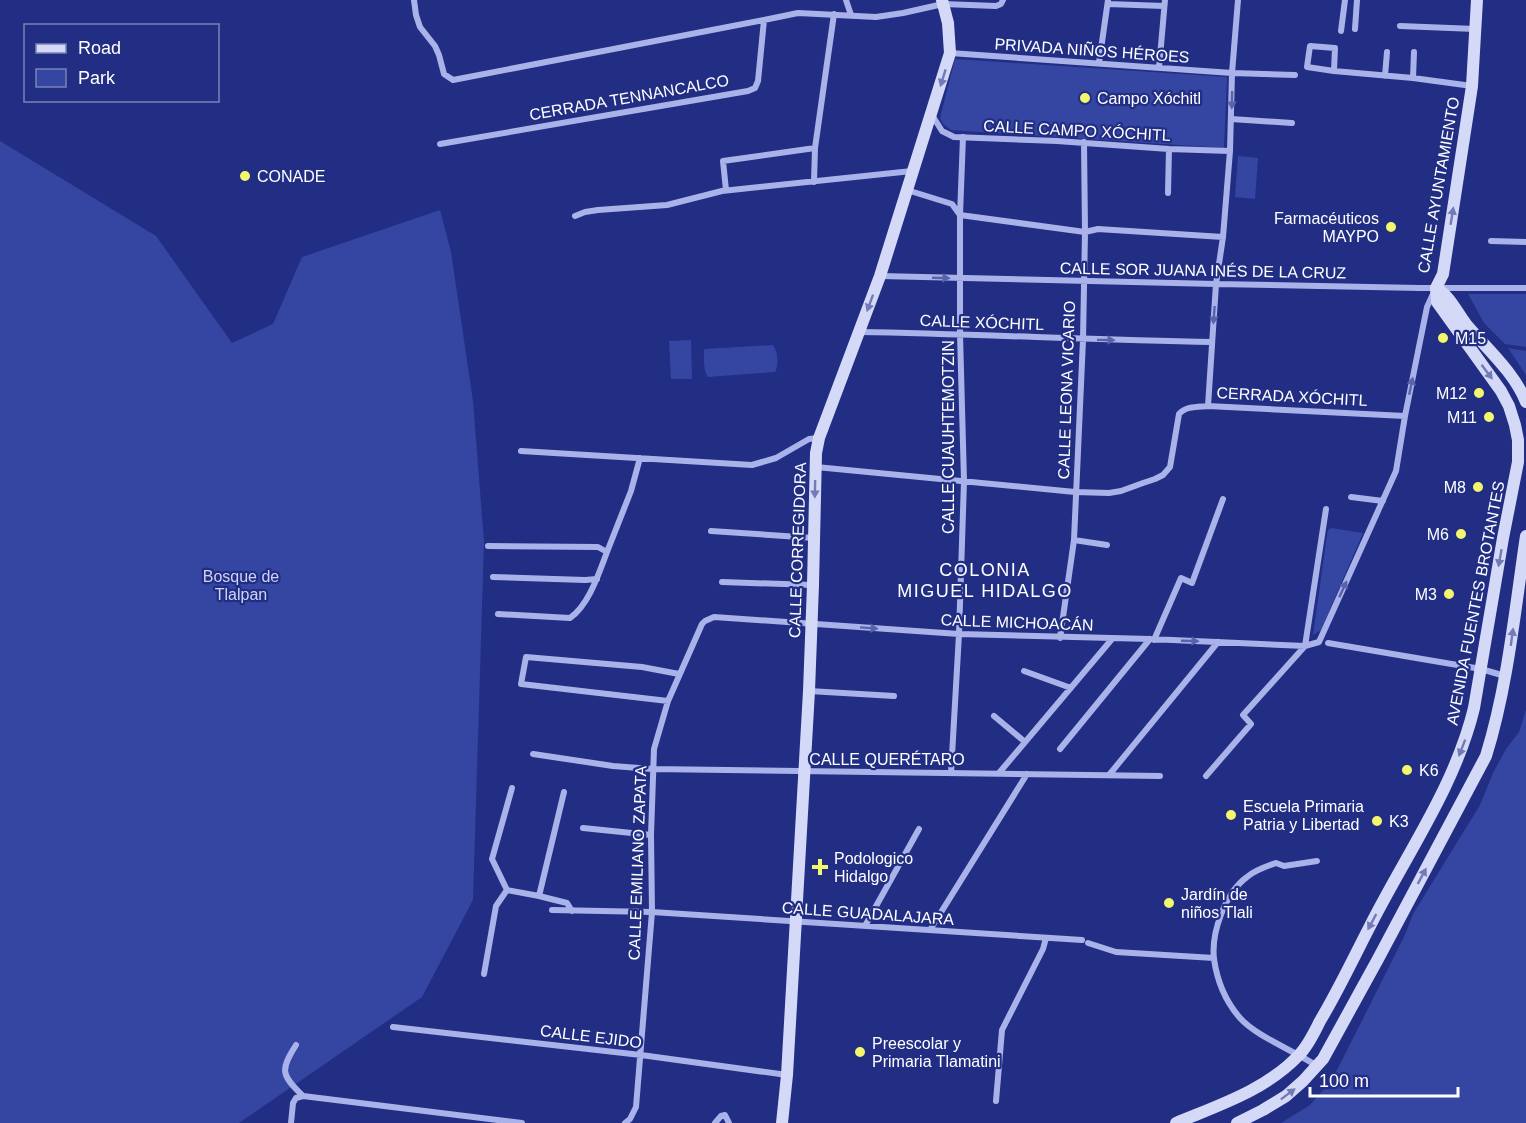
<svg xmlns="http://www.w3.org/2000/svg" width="1526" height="1123" font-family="Arial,sans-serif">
<rect width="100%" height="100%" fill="#212e84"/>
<path fill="#3545a2" d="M955 59 1227 77 1224 148 951 130 943 124 940 118Z
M0 141 156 236 232 343 273 324 302 257 440 210 451 252 473 401 484 542 473 900 422 997 239 1123H0Z
M1238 156 1258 158 1255 199 1235 197Z
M1468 294H1526V347L1505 344 1484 323Z
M691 340 692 379H671L669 341Z
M773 345C778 352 779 365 775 372L708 377C703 370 704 358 704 350L705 349Z
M1508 348 1526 351V375Z
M1331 528 1363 533 1321 630 1313 635 1327 535 1328 530Z
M1526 710V1123H1281L1310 1105 1332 1080 1404 937 1413 914 1480 805 1493 773 1506 749 1519 732Z"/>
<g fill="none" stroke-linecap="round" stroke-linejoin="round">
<path stroke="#aab3e9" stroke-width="6" d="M414 0 416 15 420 27 435 46 439 55 444 74 453 80 764 20 798 13 876 17 903 13 943 4 996 6 1001 4 1003 0
M846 0 851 15
M1108 4 1164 6
M1400 26 1475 29
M1355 29 1357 0
M1341 31 1345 0
M950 53 1232 73 1295 75
M1099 63 1108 0
M1159 68 1165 0
M1334 71 1335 48 1310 46 1307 67 1334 71 1413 78 1472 86
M1385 76 1387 52
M1413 78 1414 52
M932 115 942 131 954 137 1057 141 1169 149 1230 151
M1231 119 1292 123
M440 144 748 91 755 88 758 81 764 20
M814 182 815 148 834 14
M726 190 723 161 815 148
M907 190 952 204 960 215 1085 232 1098 229 1223 237
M1168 193 1169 149
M575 216 585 212 598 210 667 205 722 191 912 171
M1491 241 1526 242
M880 276 1216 284 1420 288H1526
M860 332C977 334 1095 340 1212 342
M1208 406 1216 284 1223 237 1230 151 1232 73 1238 0
M521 451 752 465 776 458 809 439 819 438
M816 467 1075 492 1109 493 1121 491 1143 483 1155 479 1163 475 1170 467 1179 414C1186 406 1198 407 1208 406L1405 416
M1351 497 1383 501
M711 531 814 538
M1074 540 1107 545
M488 546 598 547 607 552 631 491 640 458
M493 577 585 580 597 579
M722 582 813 585
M498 614 570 618C589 605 599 573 607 552
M1060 638 1074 540 1083 340 1085 232 1084 142
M1154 640 1181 578 1192 583 1223 499
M1328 643 1481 669 1505 676
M1024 671 1071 688
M809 691 894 696
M668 701 521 684 526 657 642 667 679 674
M994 716 1025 742
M1060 749 1150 639
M533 754 613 766 652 769 1160 776
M951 773 959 634 964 481 960 334V215L963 137
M999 773 1112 639
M1109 775 1218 642
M1206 776 1251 724 1243 715 1305 646 1326 509
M512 788 492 859 507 890 539 896
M564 792 539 896 567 903 572 911
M583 828 651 835
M1317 861 1284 866 1276 863C1265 867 1255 870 1247 877 1225 893 1211 933 1214 959 1217 980 1226 1002 1240 1018 1257 1037 1295 1051 1317 1066
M552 910 652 912 1082 940
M865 926 919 829
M930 930 1027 774
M1088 943 1116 952 1214 958
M484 974 496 906 507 890
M393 1027 641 1055 787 1075
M296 1045C280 1070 281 1075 303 1096
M996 1101 1002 1030 1043 949 1046 938
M291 1123 293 1103 296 1098 303 1096 522 1123
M625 1123 630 1119 636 1107 652 912 651 835 654 749 668 701 702 624 705 621 714 617 959 634 1150 639 1305 646 1319 642 1396 471 1405 416 1427 307 1433 294
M715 1123 721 1116 725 1115 729 1123"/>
<path stroke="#d4d9f7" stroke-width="12" d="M1436 288C1450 296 1456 311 1466 324 1487 349 1514 372 1526 402
M782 1123 787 1075 809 691 813 585 816 453 819 438 880 276 950 53 948 23 942 0
M1176 1123C1219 1105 1266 1090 1299 1055 1308 1046 1314 1033 1320 1021 1338 991 1353 959 1369 928 1405 856 1455 787 1474 708L1503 538 1518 462V440L1515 425 1509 406 1501 391 1437 302 1436 288 1443 274 1472 86 1477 0
M1237 1123 1263 1110 1286 1096 1303 1081 1323 1059 1378 959 1486 756C1508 685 1515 609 1526 536"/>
</g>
<defs><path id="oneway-solid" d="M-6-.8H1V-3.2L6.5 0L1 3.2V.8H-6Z" transform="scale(1.5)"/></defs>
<g fill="#727bb8">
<use href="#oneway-solid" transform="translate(943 78) rotate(107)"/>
<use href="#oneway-solid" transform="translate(1452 216) rotate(-81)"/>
<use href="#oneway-solid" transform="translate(870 303) rotate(110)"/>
<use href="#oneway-solid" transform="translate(1487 372) rotate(53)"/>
<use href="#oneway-solid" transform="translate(815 489) rotate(91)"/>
<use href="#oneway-solid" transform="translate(1500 558) rotate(100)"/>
<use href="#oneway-solid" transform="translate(1512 637) rotate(-82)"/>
<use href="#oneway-solid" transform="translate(1462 748) rotate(111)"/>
<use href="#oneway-solid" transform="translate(1422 876) rotate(-62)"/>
<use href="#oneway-solid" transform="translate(1372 922) rotate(118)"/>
<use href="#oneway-solid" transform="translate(1288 1094) rotate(-37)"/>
</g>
<g fill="#5863ac">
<use href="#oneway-solid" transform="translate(1232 100) rotate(91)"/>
<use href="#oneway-solid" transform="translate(941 278) rotate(2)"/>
<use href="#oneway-solid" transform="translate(1214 315) rotate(94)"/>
<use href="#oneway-solid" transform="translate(1106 340) rotate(1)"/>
<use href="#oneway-solid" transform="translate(1411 386) rotate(-78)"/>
<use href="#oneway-solid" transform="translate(1343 589) rotate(-65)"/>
<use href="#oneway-solid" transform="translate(869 628) rotate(4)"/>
<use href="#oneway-solid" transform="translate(1190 641) rotate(2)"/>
</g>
<g fill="#f4f66b" stroke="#212e84" stroke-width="2">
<circle cx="1085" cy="98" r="6"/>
<circle cx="245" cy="176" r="6"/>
<circle cx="1391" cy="227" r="6"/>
<circle cx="1443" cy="338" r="6"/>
<circle cx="1479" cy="393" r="6"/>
<circle cx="1489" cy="417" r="6"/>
<circle cx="1478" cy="487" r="6"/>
<circle cx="1461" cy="534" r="6"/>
<circle cx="1449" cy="594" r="6"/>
<circle cx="1407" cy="770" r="6"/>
<circle cx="1231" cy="815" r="6"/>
<circle cx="1377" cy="821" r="6"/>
<path d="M817 858h6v6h6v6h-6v6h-6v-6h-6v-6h6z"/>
<circle cx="1169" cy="903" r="6"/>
<circle cx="860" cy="1052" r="6"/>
</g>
<g text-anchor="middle" stroke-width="4.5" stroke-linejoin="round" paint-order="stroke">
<g font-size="16" fill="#fff" stroke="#212e84">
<text transform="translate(1092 50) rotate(4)" y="6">PRIVADA NIÑOS HÉROES</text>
<text transform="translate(629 97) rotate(-10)" y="6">CERRADA TENNANCALCO</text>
<text transform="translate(1077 130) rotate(3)" y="6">CALLE CAMPO XÓCHITL</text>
<text transform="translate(1438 185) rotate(-80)" y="6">CALLE AYUNTAMIENTO</text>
<text transform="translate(1203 270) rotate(1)" y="6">CALLE SOR JUANA INÉS DE LA CRUZ</text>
<text transform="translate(982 322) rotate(2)" y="6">CALLE XÓCHITL</text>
<text transform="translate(1066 390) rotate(-88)" y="6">CALLE LEONA VICARIO</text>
<text transform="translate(1292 396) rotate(3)" y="6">CERRADA XÓCHITL</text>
<text transform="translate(948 437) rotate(-90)" y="6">CALLE CUAUHTEMOTZIN</text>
<text transform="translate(797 550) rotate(-88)" y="6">CALLE CORREGIDORA</text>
<text transform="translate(1475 603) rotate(-79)" y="6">AVENIDA FUENTES BROTANTES</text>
<text transform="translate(1017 622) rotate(2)" y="6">CALLE MICHOACÁN</text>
<text x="887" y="765">CALLE QUERÉTARO</text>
<text transform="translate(637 863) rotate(-88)" y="6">CALLE EMILIANO ZAPATA</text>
<text transform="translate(868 913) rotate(4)" y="6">CALLE GUADALAJARA</text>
<text transform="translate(591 1036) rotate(7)" y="6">CALLE EJIDO</text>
</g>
<g font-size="16" fill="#fff" stroke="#212e84" text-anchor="start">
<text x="1097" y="104">Campo Xóchitl</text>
<text x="257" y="182">CONADE</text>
<text x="1379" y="224" text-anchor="end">Farmacéuticos<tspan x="1379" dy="18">MAYPO</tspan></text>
<text x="1455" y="344">M15</text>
<text x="1467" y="399" text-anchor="end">M12</text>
<text x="1477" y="423" text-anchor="end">M11</text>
<text x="1466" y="493" text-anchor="end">M8</text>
<text x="1449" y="540" text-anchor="end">M6</text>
<text x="1437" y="600" text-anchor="end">M3</text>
<text x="1419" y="776">K6</text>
<text x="1243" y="812">Escuela Primaria<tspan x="1243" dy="18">Patria y Libertad</tspan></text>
<text x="1389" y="827">K3</text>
<text x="834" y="864">Podologico<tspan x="834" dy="18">Hidalgo</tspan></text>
<text x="1181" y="900">Jardín de<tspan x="1181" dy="18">niños Tlali</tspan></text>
<text x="872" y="1049">Preescolar y<tspan x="872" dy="18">Primaria Tlamatini</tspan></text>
</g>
<g font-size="16" fill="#ced4f7" stroke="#212e84">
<text x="241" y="582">Bosque de<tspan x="241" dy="18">Tlalpan</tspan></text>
</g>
<g font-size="18" letter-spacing="1.5" fill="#fff" stroke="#212e84">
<text x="985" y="576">COLONIA<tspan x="985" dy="21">MIGUEL HIDALGO</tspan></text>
</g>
</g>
<rect x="24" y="24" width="195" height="78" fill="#212e84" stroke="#7a82b5" stroke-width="1.5"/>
<rect x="36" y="44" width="30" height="9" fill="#d4d9f7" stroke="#7a82b5" stroke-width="1.5"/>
<text x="78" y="54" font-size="18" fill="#ffffff">Road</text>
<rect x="36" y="69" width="30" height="18" fill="#3545a2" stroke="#7a82b5" stroke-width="1.5"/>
<text x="78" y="84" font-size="18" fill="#ffffff">Park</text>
<path d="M1310 1087v9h148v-9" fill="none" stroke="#ffffff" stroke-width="3"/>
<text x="1319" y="1087" font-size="18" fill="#ffffff" stroke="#212e84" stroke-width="4.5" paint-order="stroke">100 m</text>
</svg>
